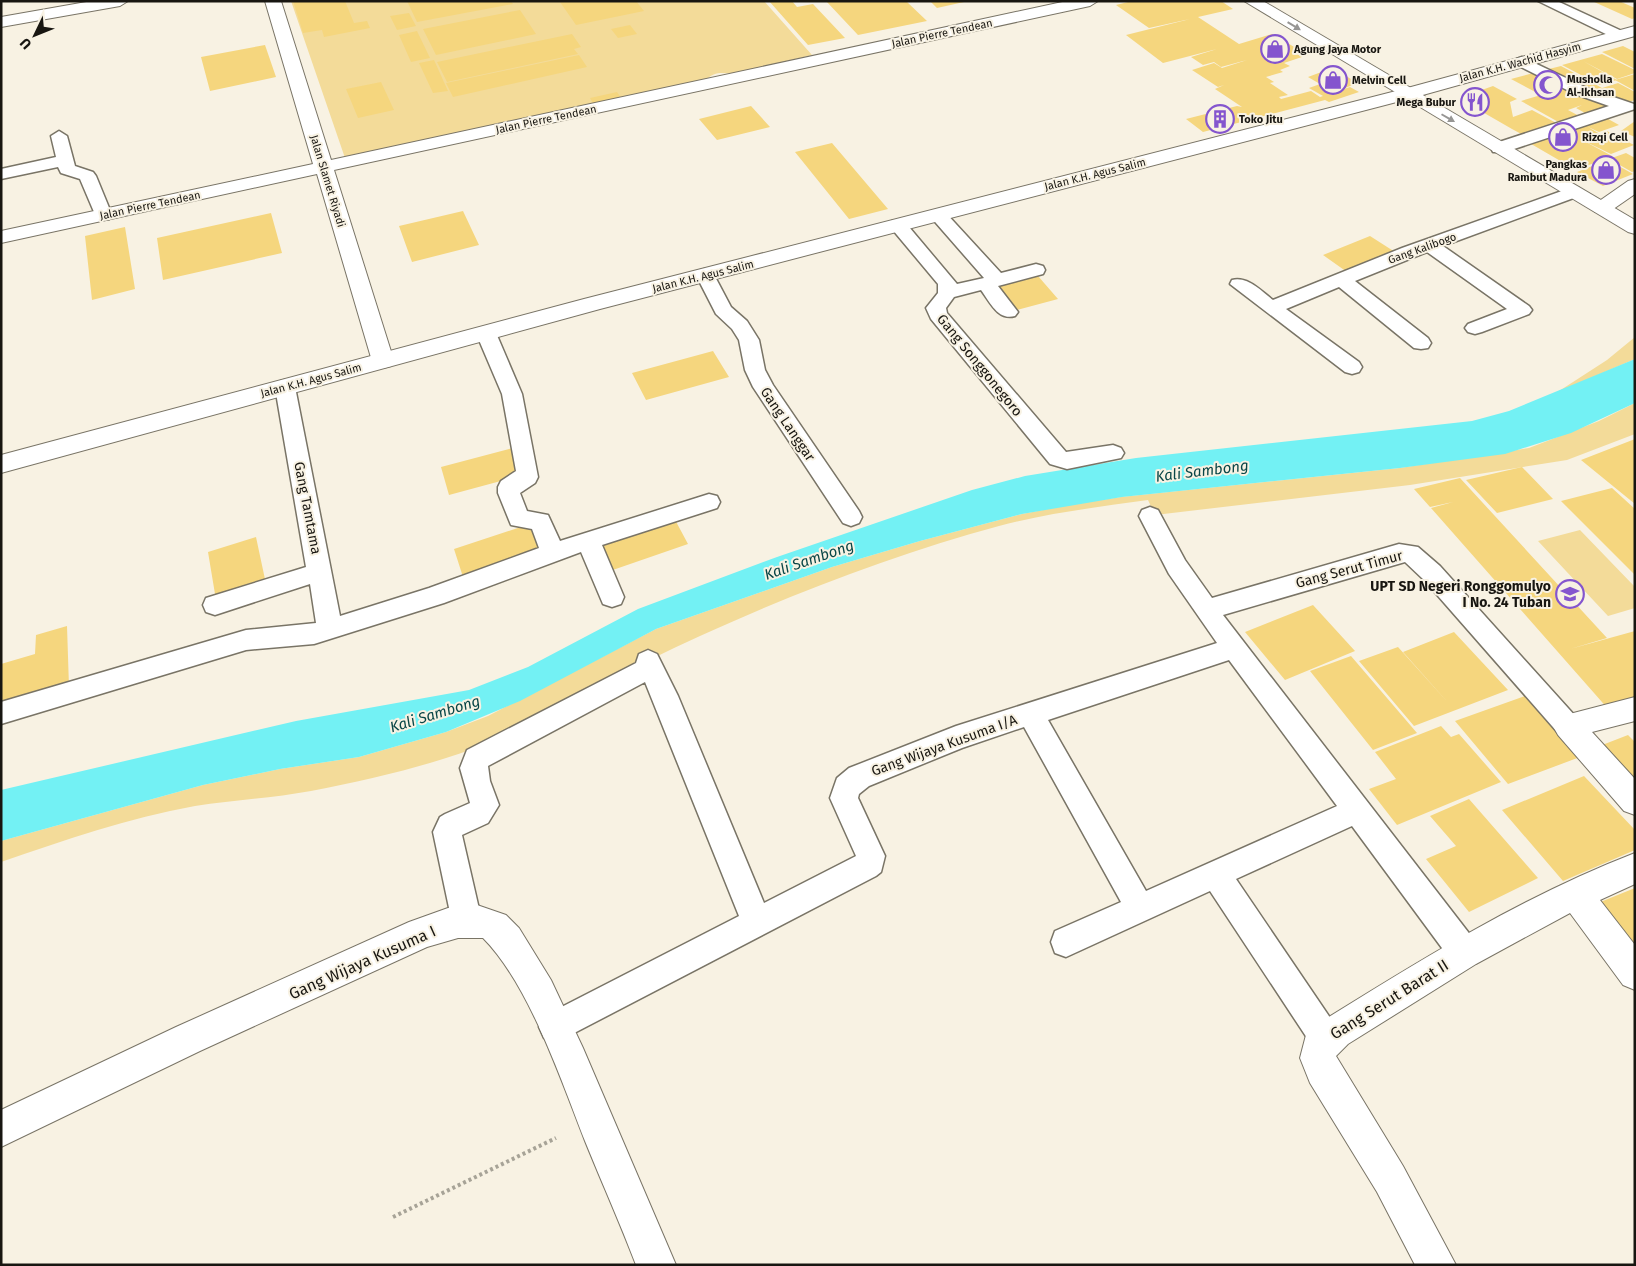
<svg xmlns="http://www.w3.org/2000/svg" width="1636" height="1266" font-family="'Fira Sans',sans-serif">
<rect width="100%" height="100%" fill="#f8f2e3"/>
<path fill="#f3db99" d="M291 1H764L812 55 733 74C722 72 713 72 706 80L345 158Z
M1635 337V359L1556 393 1607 360Z
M1635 403V434L1567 460 1410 485 1155 515 1148 500C1098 507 1048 513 999 526 899 553 794 593 700 636 629 668 561 707 491 742 434 765 372 779 311 791 273 798 233 800 195 806 128 818 65 840 1 862V841L203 785 280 769 359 757 446 732 488 716 656 629 832 567 920 541 1022 514 1074 504 1121 497 1400 468 1529 448 1599 421Z
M1580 530 1635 587V608L1608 616 1538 541Z"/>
<path fill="#73f1f4" d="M1635 359V403L1571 433 1505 454 1400 468 1122 497 1022 514 920 541 832 567 656 629 520 701 446 732 359 757 280 769 203 785 1 841V790L296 721 469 690 528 667 638 609 777 557 972 490 1025 476 1136 458 1472 421 1509 411Z"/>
<path fill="#f5d67e" d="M293 1H345L354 23 367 21 370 28 324 37 322 30 303 33Z
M407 1H511L513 4 417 22Z
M564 1H636L644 11 576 25 560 2Z
M769 1H792L797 7 813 4 845 38 808 45Z
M826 1H906L927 21 858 35Z
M930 1H964V2L937 8Z
M1132 1H1221L1233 9 1198 17 1239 44 1272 34 1308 55 1284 63 1290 66 1280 70 1283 72 1266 77 1274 82 1270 83 1288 95 1279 97 1281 99 1311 91 1320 97 1323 96 1309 88 1320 84 1308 77 1332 68 1358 83 1332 93 1350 87 1359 92 1329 102 1325 100 1203 132 1186 119 1237 106 1242 107 1215 89 1224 85 1218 87 1192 70 1214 63 1222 68 1247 60 1221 67 1214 62 1203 65 1191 57 1217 49 1163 63 1126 35 1190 19 1149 28 1116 5Z
M1592 1H1619L1635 8V18L1632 19Z
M520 10 536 34 436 55 423 29Z
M409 13 416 26 397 30 390 16Z
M630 25 637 34 618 38 611 29Z
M417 31 430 58 411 62 399 35Z
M572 34 581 47 574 49 578 54 447 82 437 62Z
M265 45 276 77 210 91 201 57Z
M1623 46 1635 52V69L1602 52Z
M1602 54 1635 70V73L1617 79 1583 61 1617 80 1600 85 1562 65Z
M579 55 587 67 453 97 446 83Z
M434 60 448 91 433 93 419 63Z
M1561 66 1602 88 1586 93 1545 70Z
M1537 72 1576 92 1568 95 1577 92 1595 102 1601 99 1617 108 1592 117 1576 108 1582 105 1568 110 1581 117 1562 124 1521 101 1541 95 1511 79Z
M1635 74V91L1615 80Z
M381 82 394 110 358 118 346 89Z
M1618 83 1635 92V100L1625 103 1599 89Z
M1493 86 1517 99 1510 102 1513 117 1532 110 1560 125 1527 137 1512 129 1479 110V91Z
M617 92 622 99 594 105 590 98Z
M751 106 770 127 717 140 699 119Z
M1601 115 1619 125 1599 132 1588 127 1600 134 1607 131 1634 145 1611 154 1582 140 1612 156 1576 170 1526 141Z
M1635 121V137L1621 131Z
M832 143 888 209 849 219 795 152Z
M1626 153 1635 158V171L1632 172 1609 159Z
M1608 160 1633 174 1603 186 1577 172Z
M463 211 479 245 412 262 399 226Z
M271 213 282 253 163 280 157 238Z
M125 227 135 289 92 300 85 236Z
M1370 236 1395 252 1347 272 1323 255Z
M1038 276 1058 299 1013 311 994 287Z
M713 351 729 377 646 400 632 373Z
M1635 439V504L1581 460Z
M513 448 523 475 449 495 441 467Z
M1522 467 1553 499 1497 513 1466 480Z
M1460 478 1607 638 1570 649 1635 631V702L1609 710 1431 508 1453 502 1430 507 1414 489Z
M1612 488 1635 509V575L1561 501Z
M673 516 688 544 607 572 593 543Z
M533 523 544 550 463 577 454 549Z
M256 537 266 584 216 600 208 552Z
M1313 605 1355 651 1285 680 1245 632Z
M67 626 69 687 1 708V664L35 654 36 635Z
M1454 632 1508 690 1414 726 1359 661 1398 647 1451 706 1403 652Z
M1351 656 1417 733 1373 750 1310 671Z
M1525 696 1580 757 1508 784 1455 721Z
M1441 726 1451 737 1459 734 1501 782 1397 825 1369 789 1396 779 1375 752Z
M1628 735 1635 742V787L1597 747Z
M1584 776 1635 830V850L1563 881 1502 810Z
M1469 799 1538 878 1469 912 1426 859 1456 846 1430 816Z
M1635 888V955L1593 905Z"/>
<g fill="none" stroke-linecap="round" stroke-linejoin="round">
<defs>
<path id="service" d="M1538 1H1557L1624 32 1626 35 1624 38H1614Z
M1522 57 1587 88 1634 104 1635 109 1505 152H1493L1491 148 1493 144 1609 106 1575 94 1517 65 1514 62 1517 59Z
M59 131 67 136 75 166 93 172 96 176 112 215 109 219H97L80 179 61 173 58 167 1 179V169L56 157 51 136Z
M1573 187 1579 188 1582 192 1579 196 1443 246 1529 306 1532 310 1529 314 1482 332 1475 334 1468 332 1465 328 1468 324 1507 309 1427 252 1355 281 1428 338 1431 343 1428 348 1421 349 1414 348 1339 287 1286 309 1359 362 1362 367 1359 372 1352 374 1345 372 1230 284 1232 280C1248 276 1261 291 1273 300L1402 248Z
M938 210 944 211 1001 273 1036 264 1043 266 1045 270 1043 274 998 286 1018 312 1015 316C998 321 990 302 981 290L954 297 946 308 947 313 1066 452 1113 445 1121 448 1124 453 1121 458 1067 469 1050 464 931 319 926 308 938 293V284L892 229 889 225 892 221H904L957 284 984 278 929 215 932 211Z
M705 269 712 271 731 307 747 321 759 340 765 370 773 385 859 511 862 517 859 523 851 526 843 523 753 387 745 370 739 340 732 329 716 314 696 275 698 271Z
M486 327 493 329 496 333 522 394 538 477 535 483 520 493 527 511 548 515 560 541 709 494 717 496 720 502 717 508 602 545 624 597 621 604 612 607 603 604 581 552 444 603 314 644 246 650 1 724V702L246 630 316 623 310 584 215 615 206 612 203 605 206 598 306 567 275 387 278 382 285 380 292 382 295 387 340 616 429 588 539 548 532 529 511 525 498 493V487L501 481 516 471 502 394 476 333 479 329Z
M1150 507 1158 510 1185 560 1212 598 1399 544 1418 547 1440 566 1577 718 1581 726 1577 734 1568 737 1559 734 1424 580 1405 562 1223 615 1475 941 1479 952 1475 963 1464 967 1453 963 1352 826 1236 879 1337 1028 1342 1039 1337 1050 1326 1055 1315 1050 1210 891 1066 957 1055 953 1051 942 1055 931 1121 902 1024 727 962 748 869 786 859 794 858 798 885 856 881 872 876 876 555 1043 544 1038 539 1027 544 1016 739 916 645 682 488 766 490 781 499 805 488 823 462 835 482 922 478 932 467 937 456 932 452 922 433 832 440 817 445 814 470 803 460 768 467 750 636 663 639 654 648 650 657 654 678 696 764 903 856 856 830 798 837 778 849 768 956 726 1217 643 1169 574 1139 516 1142 510ZM1229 660 1337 806 1146 891 1048 720Z"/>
<path id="minor" d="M92 1H128L120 6 1 27V17Z
M265 1H281L331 160 1067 1H1098L1090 6 334 170 394 361 391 366 383 368 375 366 372 361 317 174 1 243V231L313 164Z
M1635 179V194L1609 212H1595L1592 208 1595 204 1628 181Z
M1635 697V721L1592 732 1635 779V815L1624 811 1558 735 1553 726 1558 717Z
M1635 853V884L1600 900 1635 945V990L1623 985 1570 913 1476 964 1348 1044 1336 1056 1403 1166 1456 1265H1415L1377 1192 1310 1083 1300 1058 1306 1035 1324 1020C1425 957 1524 896 1635 853Z
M477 905 506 915 519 928 551 980 583 1048 676 1265H636C620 1223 602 1183 585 1141 561 1080 529 984 483 938H458L427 947 200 1051 1 1147V1110L176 1027 409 922 448 908Z"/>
<path id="tertiary" d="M1635 26V36L1412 98 600 309 1 473V455L584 299 1400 90Z"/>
<path id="secondary" d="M1244 1H1263L1635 220V234L1628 232Z"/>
</defs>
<use href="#service" stroke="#797466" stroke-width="3"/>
<use href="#minor" stroke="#797466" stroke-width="2"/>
<use href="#tertiary" stroke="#797466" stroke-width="2"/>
<use href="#secondary" stroke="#797466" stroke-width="2"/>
<path stroke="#a7a397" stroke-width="4" stroke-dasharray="3 3" stroke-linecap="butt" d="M393 1217 556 1138"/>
<use href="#service" fill="#fff" fill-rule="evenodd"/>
<use href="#minor" fill="#fff" fill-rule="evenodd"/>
<use href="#tertiary" fill="#fff" fill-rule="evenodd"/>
<use href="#secondary" fill="#fff" fill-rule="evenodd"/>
</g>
<defs><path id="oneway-solid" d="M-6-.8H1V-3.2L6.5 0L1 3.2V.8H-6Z" transform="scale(1.25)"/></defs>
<g fill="#979694">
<use href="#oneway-solid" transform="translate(1294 26) rotate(31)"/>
<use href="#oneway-solid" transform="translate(1448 118) rotate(30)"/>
</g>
<defs>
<symbol id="shop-ring" viewBox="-11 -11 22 22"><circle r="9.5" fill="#f8f2e3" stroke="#8455ce" stroke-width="1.5"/><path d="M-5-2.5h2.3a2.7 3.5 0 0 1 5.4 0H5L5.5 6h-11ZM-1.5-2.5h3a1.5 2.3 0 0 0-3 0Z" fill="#8455ce"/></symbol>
<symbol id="mosque-ring" viewBox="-11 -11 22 22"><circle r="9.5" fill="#f8f2e3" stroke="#8455ce" stroke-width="1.5"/><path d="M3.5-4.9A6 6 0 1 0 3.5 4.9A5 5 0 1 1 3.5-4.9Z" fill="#8455ce"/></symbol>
<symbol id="restaurant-ring" viewBox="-11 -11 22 22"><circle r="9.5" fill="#f8f2e3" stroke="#8455ce" stroke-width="1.5"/><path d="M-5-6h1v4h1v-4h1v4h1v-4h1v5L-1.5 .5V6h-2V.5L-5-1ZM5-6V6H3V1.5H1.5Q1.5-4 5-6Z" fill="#8455ce"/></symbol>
<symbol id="building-ring" viewBox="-11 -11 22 22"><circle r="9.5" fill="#f8f2e3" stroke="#8455ce" stroke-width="1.5"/><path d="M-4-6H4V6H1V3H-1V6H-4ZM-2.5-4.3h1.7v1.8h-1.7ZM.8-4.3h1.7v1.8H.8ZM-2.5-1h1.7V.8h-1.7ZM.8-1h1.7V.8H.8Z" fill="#8455ce"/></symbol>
<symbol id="school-ring" viewBox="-11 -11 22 22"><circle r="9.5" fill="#f8f2e3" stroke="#8455ce" stroke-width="1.5"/><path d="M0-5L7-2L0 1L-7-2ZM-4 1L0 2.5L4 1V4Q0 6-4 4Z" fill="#8455ce"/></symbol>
</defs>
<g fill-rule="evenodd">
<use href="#shop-ring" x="1259" y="33" width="32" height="32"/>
<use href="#shop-ring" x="1317" y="64" width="32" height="32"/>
<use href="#mosque-ring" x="1532" y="69" width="32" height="32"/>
<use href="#restaurant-ring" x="1459" y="86" width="32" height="32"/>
<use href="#building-ring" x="1204" y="103" width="32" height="32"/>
<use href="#shop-ring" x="1547" y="121" width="32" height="32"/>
<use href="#shop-ring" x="1590" y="154" width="32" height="32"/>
<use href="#school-ring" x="1554" y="578" width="32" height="32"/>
</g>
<g text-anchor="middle" stroke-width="4" stroke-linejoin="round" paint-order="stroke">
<g font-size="11" fill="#181611" stroke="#f8f2e3">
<text transform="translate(942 33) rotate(-12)" y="4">Jalan Pierre Tendean</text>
<text transform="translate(1520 62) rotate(-15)" y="4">Jalan K.H. Wachid Hasyim</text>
<text transform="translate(546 119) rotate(-12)" y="4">Jalan Pierre Tendean</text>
<text transform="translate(1095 174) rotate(-14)" y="4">Jalan K.H. Agus Salim</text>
<text transform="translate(328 181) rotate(73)" y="4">Jalan Slamet Riyadi</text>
<text transform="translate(150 205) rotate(-12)" y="4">Jalan Pierre Tendean</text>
<text transform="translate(1422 248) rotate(-20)" y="4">Gang Kalibogo</text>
<text transform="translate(703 276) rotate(-14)" y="4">Jalan K.H. Agus Salim</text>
<text transform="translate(311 380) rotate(-15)" y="4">Jalan K.H. Agus Salim</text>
</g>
<g font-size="11" font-weight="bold" fill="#181611" stroke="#f8f2e3" text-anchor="start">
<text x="1294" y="53">Agung Jaya Motor</text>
<text x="1567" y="83">Musholla<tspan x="1567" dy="13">Al-Ikhsan</tspan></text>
<text x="1352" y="84">Melvin Cell</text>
<text x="1456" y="106" text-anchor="end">Mega Bubur</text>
<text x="1239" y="123">Toko Jitu</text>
<text x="1582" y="141">Rizqi Cell</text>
<text x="1587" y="168" text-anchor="end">Pangkas<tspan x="1587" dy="13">Rambut Madura</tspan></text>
</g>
<g font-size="14" fill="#181611" stroke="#f8f2e3">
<text transform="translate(980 365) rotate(51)" y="5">Gang Songgonegoro</text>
<text transform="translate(788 424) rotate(56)" y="5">Gang Langgar</text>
<text transform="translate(308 508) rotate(79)" y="5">Gang Tamtama</text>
<text transform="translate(1349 569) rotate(-15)" y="5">Gang Serut Timur</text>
<text transform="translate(944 745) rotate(-20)" y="5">Gang Wijaya Kusuma I/A</text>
</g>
<g font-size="14" font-weight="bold" fill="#181611" stroke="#f8f2e3" text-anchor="end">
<text x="1551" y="591">UPT SD Negeri Ronggomulyo<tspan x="1551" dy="16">I No. 24 Tuban</tspan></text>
</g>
<g font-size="15" font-style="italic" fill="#094647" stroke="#f8f2e3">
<text transform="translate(1202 471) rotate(-7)" y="5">Kali Sambong</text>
<text transform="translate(809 560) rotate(-19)" y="5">Kali Sambong</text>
<text transform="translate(435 714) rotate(-17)" y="5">Kali Sambong</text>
</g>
<g font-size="16" fill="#181611" stroke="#f8f2e3">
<text transform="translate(362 962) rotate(-24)" y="6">Gang Wijaya Kusuma I</text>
<text transform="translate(1389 999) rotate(-32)" y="6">Gang Serut Barat II</text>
</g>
</g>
<rect width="1636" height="1266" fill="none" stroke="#181611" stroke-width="5"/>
<g transform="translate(35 35) rotate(227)" stroke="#f8f2e3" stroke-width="4" paint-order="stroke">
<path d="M0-4L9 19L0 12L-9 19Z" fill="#181611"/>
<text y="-8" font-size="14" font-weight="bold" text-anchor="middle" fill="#181611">U</text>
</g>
</svg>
